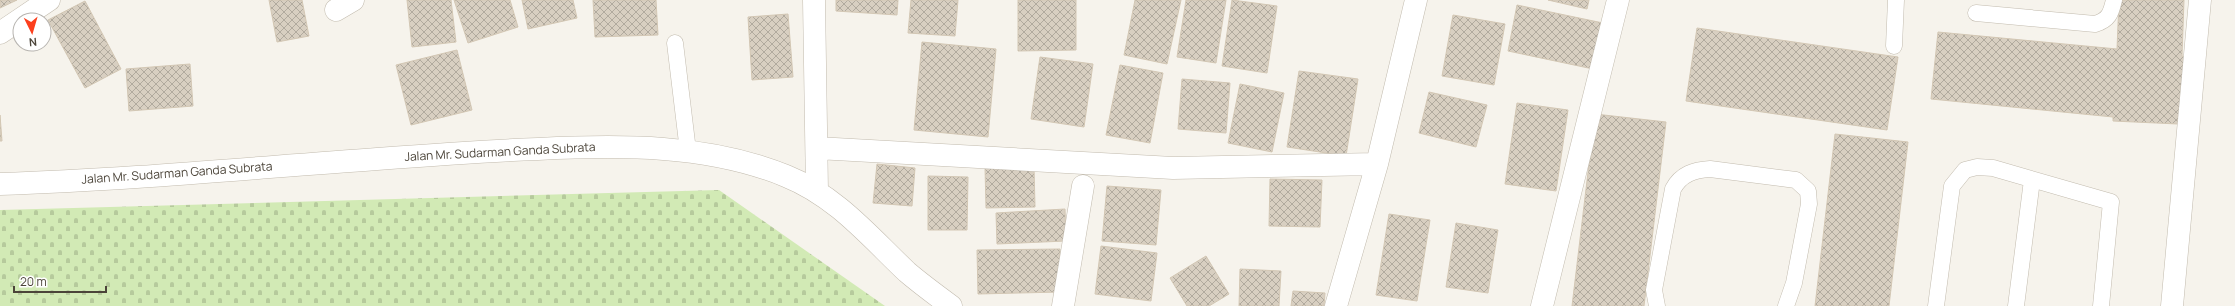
<svg xmlns="http://www.w3.org/2000/svg" width="2235" height="306" font-family="Manrope,sans-serif">
<defs>
<pattern id="cemetery-stones" width="16" height="16" patternUnits="userSpaceOnUse"><rect width="16" height="16" fill="#d2eab5"/><path d="M2 7V4a2 2 0 0 1 4 0v3zM10 15v-3a2 2 0 0 1 4 0v3z" fill="#b6ca9c"/></pattern>
<pattern id="building-cross-hatch" width="8" height="8" patternUnits="userSpaceOnUse"><rect width="8" height="8" fill="#d8cfc1"/><path d="M0 0l8 8M0 8l8-8" fill="none" stroke="#b1aa9e"/></pattern>
</defs>
<rect width="100%" height="100%" fill="#f6f3ec"/>
<path fill="url(#cemetery-stones)" d="M719 190 885 306H0V210Z"/>
<path fill="url(#building-cross-hatch)" stroke="#d3c7b4" d="M0 0H17L0 8Z
M269 0H302L309 36 277 42Z
M407 0H451L456 42 412 47Z
M454 0H510L518 27 468 43Z
M522 0H573L577 18 528 29Z
M593 0H656L658 35 595 37Z
M836 0H898L897 15 836 11Z
M911 0H958L955 36 908 33Z
M1018 0H1076V50L1018 51Z
M1135 0H1181L1167 64 1124 55Z
M1186 0H1226L1216 63 1177 57Z
M1232 0 1277 6 1267 73 1222 66Z
M1548 0H1589L1587 9Z
M2119 0H2184L2182 56 2185 57 2178 124 2113 121V117L1931 99 1938 32 2117 49Z
M85 1 121 69 85 88 48 20Z
M1517 5 1603 23 1593 69 1508 51Z
M788 14 793 77 752 80 748 17Z
M1453 15 1505 24 1494 85 1442 76Z
M1697 28 1898 57 1887 130 1686 101Z
M922 42 996 49 988 137 914 130Z
M457 50 472 110 411 125 396 65Z
M1040 57 1093 64 1084 127 1031 119Z
M190 64 193 106 129 111 126 69Z
M1120 65 1163 73 1150 143 1106 135Z
M1299 71 1358 79 1346 156 1287 147Z
M1182 79 1230 83 1226 133 1178 129Z
M1240 84 1284 93 1272 152 1228 143Z
M1429 92 1487 105 1476 147 1419 133Z
M1517 103 1568 110 1556 191 1505 184Z
M1595 114 1666 122 1644 306H1572Z
M0 115 2 141H0Z
M1835 134 1908 142 1889 306H1815Z
M877 164 915 168 912 206 873 203Z
M985 167H1034L1035 207 986 208Z
M928 176 968 177 967 230H928Z
M1270 179 1322 180 1320 227 1269 226Z
M1107 186 1161 190 1156 245 1102 241Z
M1065 209 1066 241 997 244 996 213Z
M1389 214 1430 220 1417 301 1376 295Z
M1456 223 1498 230 1488 293 1446 287Z
M1101 246 1157 253 1151 301 1095 294Z
M1060 249 1061 292 978 294 977 250Z
M1206 256 1229 294 1209 306H1187L1170 278Z
M1240 269 1281 271 1279 306H1239Z
M1293 291 1325 293 1324 306H1291Z"/>
<g fill="none" stroke-linecap="round" stroke-linejoin="round">
<defs>
<path id="service" d="M1976 13 2095 24C2109 20 2111 13 2114 0
M675 43 688 151
M1894 46 1896 0
M1657 306 1654 290 1673 189C1681 174 1694 170 1710 169L1796 180 1808 191 1809 204 1794 283 1786 306
M1936 306 1952 186 1965 170 1977 167 1993 168 2111 202 2101 306
M2016 306 2032 180"/>
<path id="minor" d="M814 0 817 191
M336 10 353 0
M0 33 49 0
M817 148 1173 168 1377 164
M1063 306 1083 186
M1336 306 1377 164 1416 0
M1542 306 1618 0
M2172 306 2200 0"/>
<path id="tertiary" d="M0 184C126 180 251 168 377 159 430 155 484 151 538 149 620 145 708 144 786 176 836 196 869 236 907 272 921 284 936 295 951 306"/>
</defs>
<use href="#service" stroke="#c2bbae" stroke-width="17"/>
<use href="#minor" stroke="#c2bbae" stroke-width="23"/>
<use href="#tertiary" stroke="#c2bbae" stroke-width="23"/>
<use href="#service" stroke="#fff" stroke-width="16"/>
<use href="#minor" stroke="#fff" stroke-width="22"/>
<use href="#tertiary" stroke="#fff" stroke-width="22"/>
</g>
<g text-anchor="middle" stroke-width="3" stroke-linejoin="round" paint-order="stroke">
<g font-size="12" fill="#4b4439" stroke="#fff">
<text transform="translate(500 152) rotate(-3)" y="4">Jalan Mr. Sudarman Ganda Subrata</text>
<text transform="translate(177 173) rotate(-4)" y="4">Jalan Mr. Sudarman Ganda Subrata</text>
</g>
</g>
<g transform="translate(32 32) rotate(175)"><circle r="19" fill="#ffffff" stroke="#b7b4b0"/>
<path d="M0-3L7 15L0 10L-7 15Z" fill="#fc3f1d"/>
<text y="-6" font-size="11" font-weight="bold" text-anchor="middle" fill="#4b4439">N</text>
</g>
<path d="M14 286v6h92v-6" fill="none" stroke="#4b4439" stroke-width="2"/>
<text x="20" y="286" font-size="12" fill="#4b4439" stroke="#ffffff" stroke-width="3" paint-order="stroke">20 m</text>
</svg>
